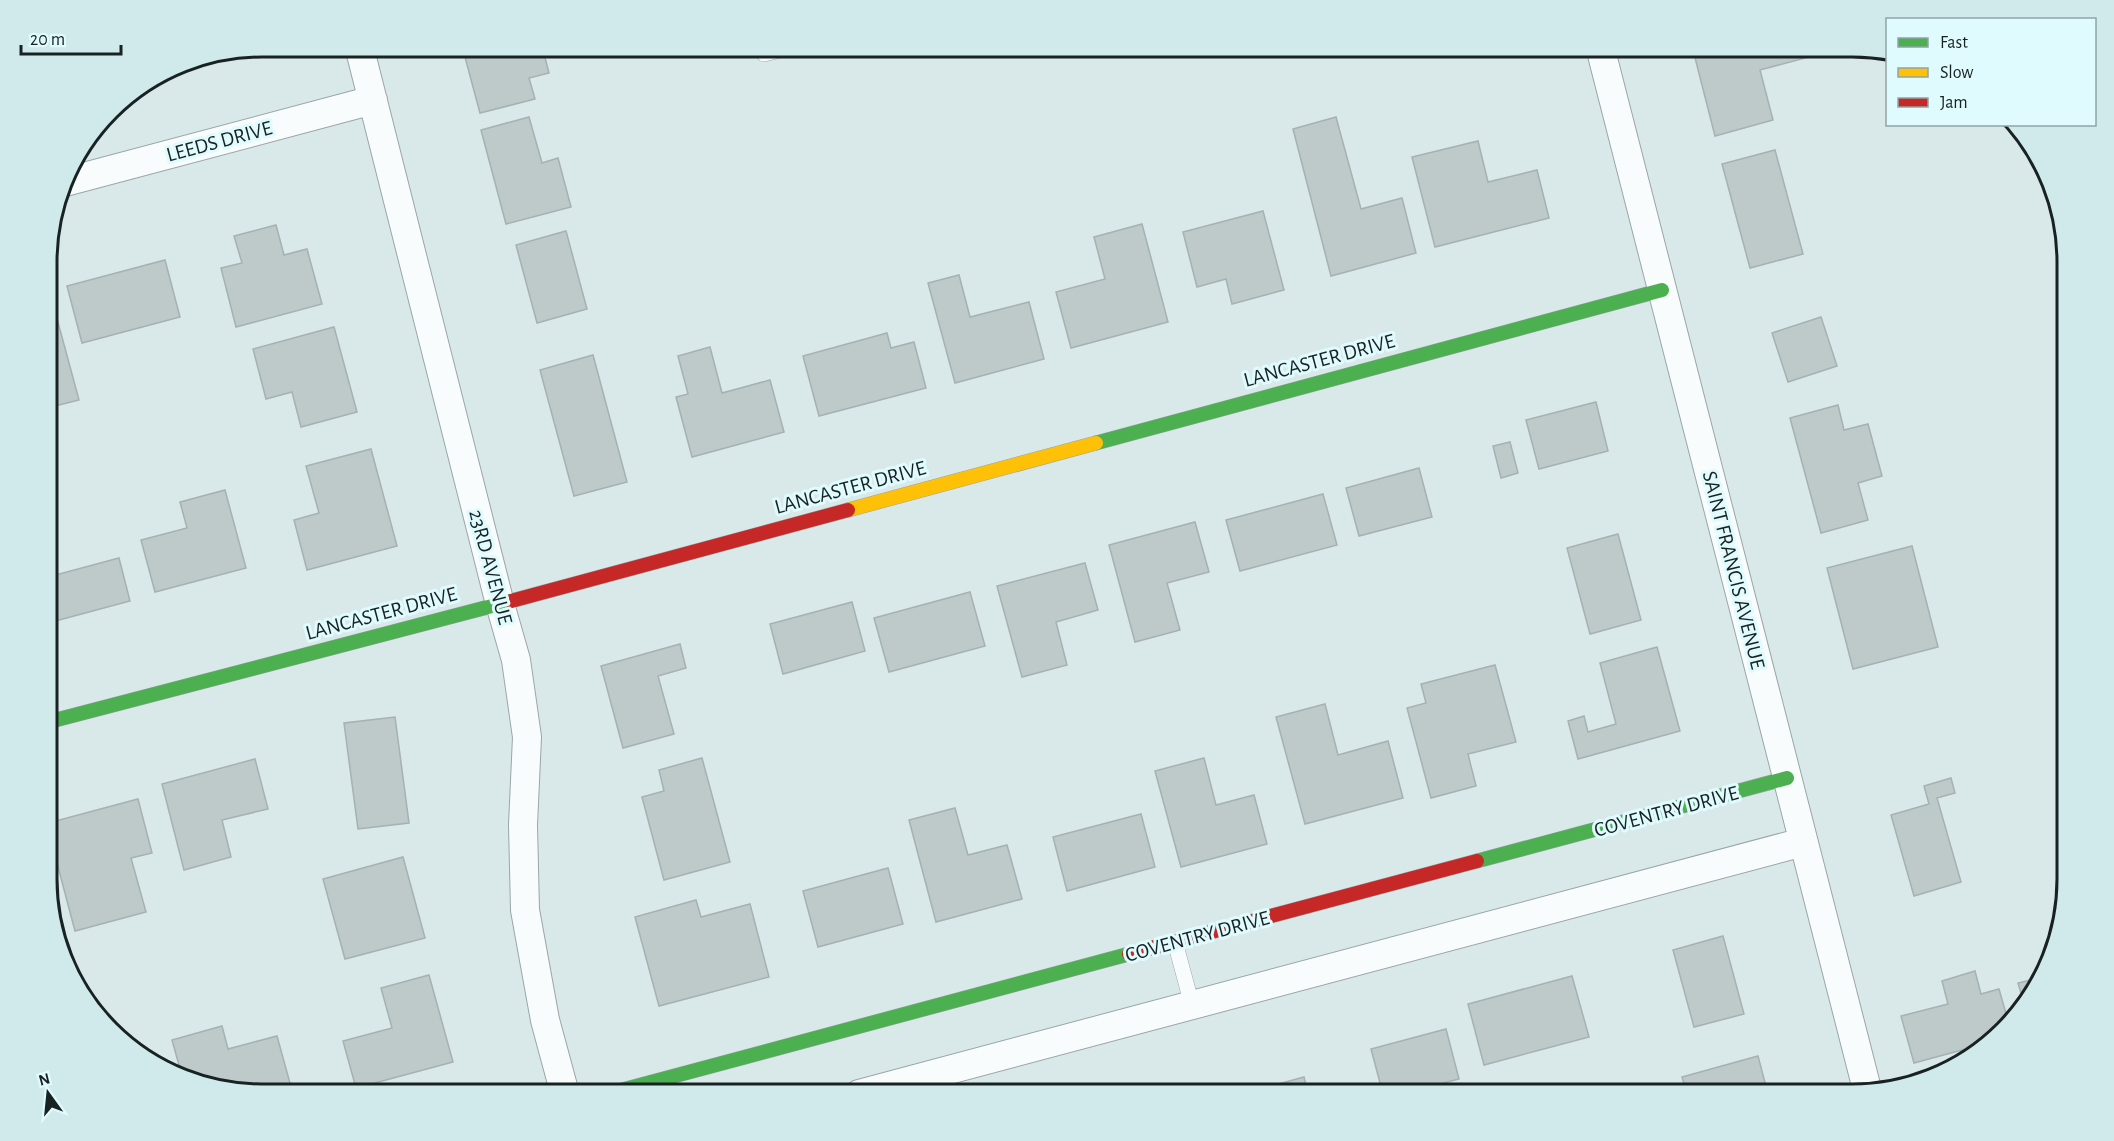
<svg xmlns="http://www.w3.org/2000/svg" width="2114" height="1141" font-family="'Alegreya Sans',sans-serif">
<rect width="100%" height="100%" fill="#d9e8e9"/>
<path fill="#bec9ca" stroke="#a5b1b2" stroke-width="1.5" d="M462 46H517L518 50 531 46H542L549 73 529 78 535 99 480 113Z
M1692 46H1829L1831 51 1760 70 1773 120 1715 136Z
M529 117 542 163 558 158 571 207 506 224 481 130Z
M1336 117 1361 209 1402 198 1416 253 1331 276 1293 129Z
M1478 141 1488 182 1537 170 1549 218 1435 247 1412 157Z
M1775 150 1803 254 1750 268 1722 164Z
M1263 211 1284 290 1232 304 1226 279 1197 287 1183 232Z
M1142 224 1168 322 1071 348 1056 292 1105 279 1094 237Z
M276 225 284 255 307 249 322 304 236 327 221 268 242 263 234 236Z
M566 231 587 309 537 323 516 245Z
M165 260 180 317 82 343 67 286Z
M959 275 970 317 1029 302 1044 359 955 383 928 283Z
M47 289H49L79 400 47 408Z
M1821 317 1837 366 1788 382 1772 333Z
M334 327 357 412 301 427 292 392 266 399 253 349Z
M887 333 891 348 914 342 926 388 819 416 803 356Z
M710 347 722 393 770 380 784 432 692 457 676 397 688 394 678 356Z
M593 355 627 482 574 496 540 370Z
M1596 402 1608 451 1539 469 1526 420Z
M1838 405 1844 430 1868 424 1882 476 1858 483 1868 520 1821 533 1790 418Z
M1510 442 1518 473 1501 478 1493 446Z
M371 449 397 546 307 570 294 520 319 513 306 466Z
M1419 468 1432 517 1359 536 1346 488Z
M225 490 246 568 155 592 141 540 187 528 180 502Z
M1323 494 1337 545 1240 571 1226 520Z
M1195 522 1209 572 1167 583 1180 630 1135 642 1109 545Z
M1618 534 1641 620 1590 634 1567 548Z
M1912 546 1938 647 1853 669 1827 568Z
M119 558 130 601 48 623V577Z
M1085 563 1098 610 1056 622 1067 665 1022 677 997 586Z
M970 592 985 646 889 672 874 618Z
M852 602 865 651 783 674 770 624Z
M680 644 686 668 658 676 674 734 623 748 601 666Z
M1657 647 1680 731 1578 759 1568 721 1584 716 1588 732 1616 724 1600 663Z
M1495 665 1516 742 1468 754 1476 786 1431 798 1407 708 1426 703 1421 684Z
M1325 704 1338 755 1388 741 1403 798 1305 824 1276 717Z
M395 717 409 823 358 829 344 723Z
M702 758 730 862 664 880 642 797 664 791 659 770Z
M1204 758 1216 805 1254 795 1267 844 1181 867 1155 771Z
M255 759 268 809 222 820 231 857 184 870 162 784Z
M1951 778 1955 793 1937 798 1961 882 1914 896 1891 815 1929 804 1924 786Z
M138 799 152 853 131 858 146 912 75 931 48 829V823Z
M955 808 968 855 1007 845 1022 899 936 922 909 820Z
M1141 814 1155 867 1067 891 1053 837Z
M403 857 425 938 345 959 323 879Z
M888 868 903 924 818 947 803 891Z
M696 900 701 917 750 904 769 977 659 1006 635 917Z
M1723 936 1744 1014 1694 1027 1673 950Z
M1975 971 1981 994 1999 989 2007 1017 1984 1044 1914 1063 1901 1016 1948 1004 1942 981Z
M429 975 453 1062 356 1088 343 1041 392 1028 381 988Z
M1572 976 1589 1037 1484 1065 1468 1004Z
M2043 977 2023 1000 2018 983Z
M222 1026 228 1049 277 1036 293 1094H262L182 1076 172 1040Z
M1446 1029 1459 1079 1401 1094H1383L1371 1049Z
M1758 1056 1768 1094H1687L1682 1077Z
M1304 1077 1308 1094H1241Z"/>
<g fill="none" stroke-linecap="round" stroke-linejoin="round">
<defs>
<path id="lane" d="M762 46 764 54 796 46
M1175 942 1192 1005"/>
<path id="street" d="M359 46 500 604 516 660 527 737 523 825 525 910 545 1020 565 1094
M1600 47 1868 1093
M65 182 373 100
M859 1094 1803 842"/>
<path id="fast" d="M1096 443 1662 290
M48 722 511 601
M1477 861 1787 778
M607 1094 1129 954"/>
<path id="slow" d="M848 510 1096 443"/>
<path id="jam" d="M511 601 848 510
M1129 954 1477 861"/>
</defs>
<use href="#lane" stroke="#9aa6a7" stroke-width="16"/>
<use href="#street" stroke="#9aa6a7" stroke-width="30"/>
<use href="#fast" stroke="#9aa6a7" stroke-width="15"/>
<use href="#slow" stroke="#9aa6a7" stroke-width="15"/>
<use href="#jam" stroke="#9aa6a7" stroke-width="15"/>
<use href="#lane" stroke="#f9fcfc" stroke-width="15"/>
<use href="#street" stroke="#f9fcfc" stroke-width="28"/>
<use href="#fast" stroke="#4caf50" stroke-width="14"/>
<use href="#slow" stroke="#ffc107" stroke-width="14"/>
<use href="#jam" stroke="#c62828" stroke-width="14"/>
</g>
<g text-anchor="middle" stroke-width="6" stroke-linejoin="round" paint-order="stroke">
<g font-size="21" fill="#182222" stroke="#e0fbfd">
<text transform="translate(219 141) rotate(-15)" y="7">LEEDS DRIVE</text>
<text transform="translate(1319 360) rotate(-15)" y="7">LANCASTER DRIVE</text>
<text transform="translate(850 487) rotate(-15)" y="7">LANCASTER DRIVE</text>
<text transform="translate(491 567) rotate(75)" y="7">23RD AVENUE</text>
<text transform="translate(1734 570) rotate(76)" y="7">SAINT FRANCIS AVENUE</text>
<text transform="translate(381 613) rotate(-15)" y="7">LANCASTER DRIVE</text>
<text transform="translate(1666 811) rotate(-15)" y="7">COVENTRY DRIVE</text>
<text transform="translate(1197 936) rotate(-15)" y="7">COVENTRY DRIVE</text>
</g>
</g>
<path d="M0 0H2114V1141H0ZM262 57H1852A205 205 0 0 1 2057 262V879A205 205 0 0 1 1852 1084H262A205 205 0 0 1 57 879V262A205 205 0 0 1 262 57Z" fill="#d0eaeb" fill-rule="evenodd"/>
<path fill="none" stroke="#182222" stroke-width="3" d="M262 57H1852A205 205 0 0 1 2057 262V879A205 205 0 0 1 1852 1084H262A205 205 0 0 1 57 879V262A205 205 0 0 1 262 57Z"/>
<rect x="1886" y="18" width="210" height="108" fill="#e0fbfd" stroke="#90a4a5" stroke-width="1.5"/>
<rect x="1898" y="38" width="30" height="9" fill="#4caf50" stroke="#90a4a5" stroke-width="1.5"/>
<text x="1940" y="48" font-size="18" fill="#182222">Fast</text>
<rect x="1898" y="68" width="30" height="9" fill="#ffc107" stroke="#90a4a5" stroke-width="1.5"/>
<text x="1940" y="78" font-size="18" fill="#182222">Slow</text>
<rect x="1898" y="98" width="30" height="9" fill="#c62828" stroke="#90a4a5" stroke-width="1.5"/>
<text x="1940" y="108" font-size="18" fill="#182222">Jam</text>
<g transform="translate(48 1093) rotate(345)" stroke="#e0fbfd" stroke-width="4.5" paint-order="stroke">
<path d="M0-4.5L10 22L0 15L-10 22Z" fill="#182222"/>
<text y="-9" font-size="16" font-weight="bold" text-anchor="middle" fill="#182222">N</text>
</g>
<path d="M21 45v9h100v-9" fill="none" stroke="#182222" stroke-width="3"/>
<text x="30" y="45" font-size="18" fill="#182222" stroke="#e0fbfd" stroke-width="4.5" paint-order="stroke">20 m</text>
</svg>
